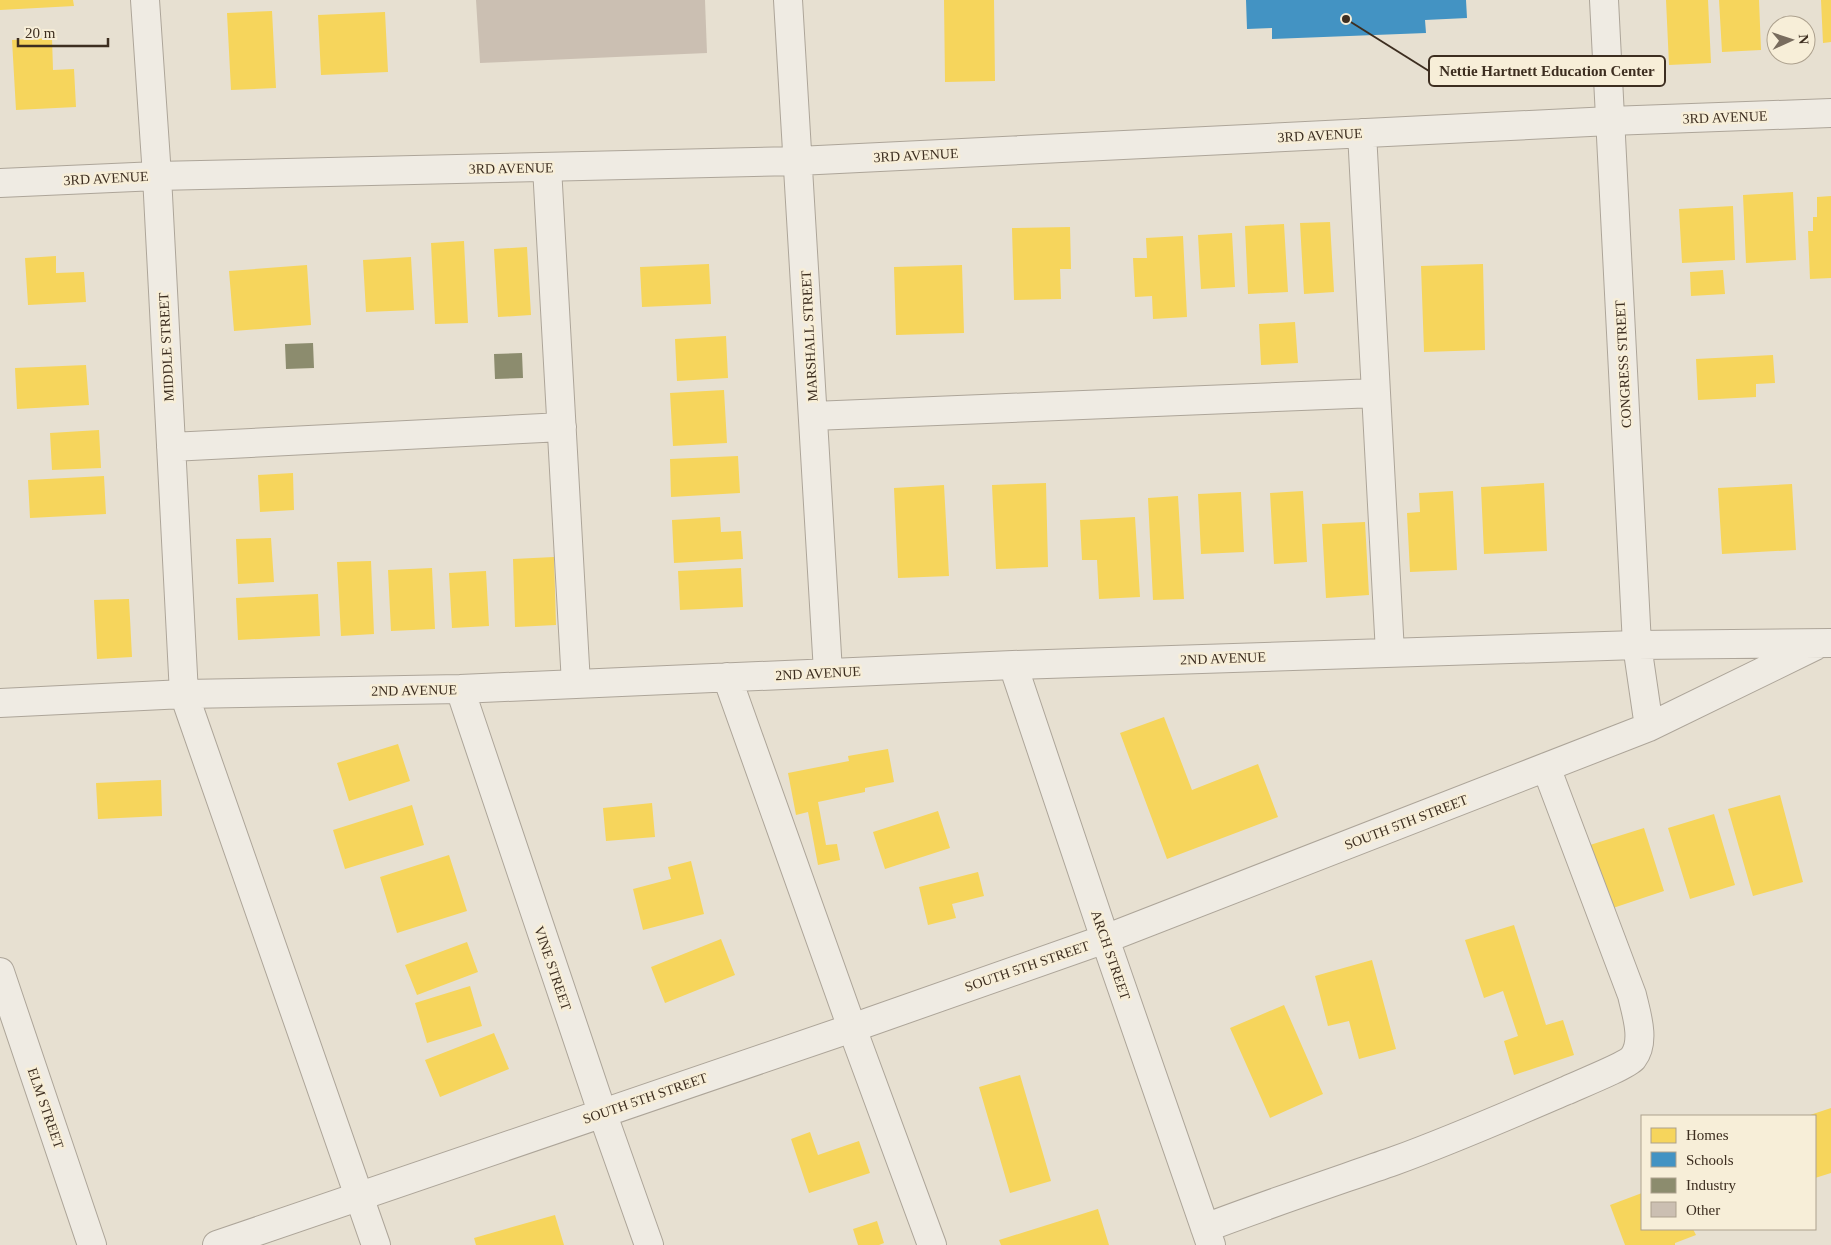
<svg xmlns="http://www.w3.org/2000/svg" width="1831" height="1245" font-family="'Times New Roman',serif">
<rect width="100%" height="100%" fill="#e7e0d1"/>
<path fill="#f6d55c" d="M0 0H73L74 6 0 10Z
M944 0H994L995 81 945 82Z
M1666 0H1708L1711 63 1669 65Z
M1719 0H1759L1761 50 1722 52Z
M1821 0H1831V42L1823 43Z
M272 11 276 88 231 90 227 13Z
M385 12 388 72 321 75 318 15Z
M52 38 53 70 74 69 76 107 16 110 12 40Z
M1793 192 1796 260 1746 263 1743 195Z
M1831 196V278L1810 279 1808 231H1813V217H1817V197Z
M1733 206 1735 260 1682 263 1679 209Z
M1330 222 1334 292 1304 294 1300 223Z
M1284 224 1288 292 1248 294 1245 226Z
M1070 227 1071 269H1060L1061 299 1014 300 1012 228Z
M1232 233 1235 287 1201 289 1198 235Z
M1183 236 1187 317 1153 319 1152 296 1135 297 1133 258H1147L1146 238Z
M464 241 468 323 435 324 431 243Z
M527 247 531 315 498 317 494 249Z
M56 256V273L84 272 86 302 28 305 25 258Z
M411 257 414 310 366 312 363 260Z
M709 264 711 304 642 307 640 267Z
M1483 264 1485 350 1424 352 1421 266Z
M307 265 311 325 234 331 229 271Z
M962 265 964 333 896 335 894 267Z
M1723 270 1725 294 1691 296 1690 272Z
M1295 322 1298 363 1261 365 1259 324Z
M726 336 728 378 677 381 675 339Z
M1773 355 1775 383 1756 384V397L1698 400 1696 359Z
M86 365 89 405 17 409 15 368Z
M724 390 727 443 673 446 670 393Z
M99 430 101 468 52 470 50 433Z
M738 456 740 493 671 497 670 459Z
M293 473 294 510 260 512 258 475Z
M104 476 106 514 30 518 28 480Z
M1046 483 1048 567 996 569 992 485Z
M1544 483 1547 551 1484 554 1481 487Z
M1792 484 1796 550 1722 554 1718 488Z
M944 485 949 576 898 578 894 488Z
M1303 491 1307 562 1274 564 1270 493Z
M1453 491 1457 570 1410 572 1407 513 1420 512 1419 493Z
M1241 492 1244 552 1201 554 1198 494Z
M1178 496 1184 599 1153 600 1148 498Z
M720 517 721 532 741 531 743 559 674 563 672 520Z
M1135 517 1140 597 1099 599 1097 560H1082L1080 520Z
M1365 522 1369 595 1326 598 1322 524Z
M271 538 274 582 238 584 236 539Z
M554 557 556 625 515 627 513 559Z
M371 561 374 634 341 636 337 562Z
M432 568 435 629 391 631 388 570Z
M741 568 743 607 680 610 678 571Z
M486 571 489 626 452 628 449 573Z
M318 594 320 636 238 640 236 598Z
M129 599 132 657 97 659 94 600Z
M1164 717 1192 790 1258 764 1278 817 1167 859 1120 733Z
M398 744 410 781 349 801 337 763Z
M888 749 894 782 865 788V792L818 802 826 845 837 844 840 860 818 865 808 812 796 815 788 773 849 761 848 756Z
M161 780 162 816 98 819 96 783Z
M1780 795 1803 882 1753 896 1728 809Z
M652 803 655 837 606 841 603 808Z
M412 805 424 845 345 869 333 830Z
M938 811 950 848 885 869 873 832Z
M1714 814 1735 885 1690 899 1668 828Z
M1644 828 1664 891 1610 909 1590 845Z
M449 855 467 911 397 933 380 877Z
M691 861 704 914 643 930 633 889 671 879 668 867Z
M978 872 984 896 952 904 956 918 928 925 919 887Z
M1514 925 1546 1025 1563 1020 1574 1055 1514 1075 1504 1041 1518 1036 1503 991 1484 998 1465 940Z
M721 939 735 975 665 1003 651 967Z
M467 942 478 972 417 995 405 965Z
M1372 960 1396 1049 1359 1059 1349 1021 1328 1026 1315 976Z
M470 986 482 1026 427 1043 415 1003Z
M1284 1005 1323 1094 1270 1118 1230 1028Z
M494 1033 509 1069 440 1097 425 1060Z
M1020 1075 1051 1181 1010 1193 979 1087Z
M1831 1108V1173L1815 1178V1116H1807Z
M810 1132 818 1155 859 1141 870 1173 809 1193 791 1139Z
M1642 1193V1229H1693L1696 1235 1675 1243V1245H1625L1610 1205Z
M1098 1209 1109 1245H1001L999 1240Z
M555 1215 564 1245H476L474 1238Z
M877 1221 884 1243 879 1245H858L853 1229Z"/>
<path fill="#4393c3" d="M1246 0H1466L1467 18 1425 20 1426 33 1272 39V28L1247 29Z"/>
<path fill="#8c8c6e" d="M313 343 314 368 286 369 285 344Z
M522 353 523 378 495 379 494 354Z"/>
<path fill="#cbbfb2" d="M476 0H705L707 53 480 63Z"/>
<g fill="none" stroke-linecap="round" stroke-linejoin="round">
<defs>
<path id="minor" d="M145 0 157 176 184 694 376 1245
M788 0 828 672
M1604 0 1637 645 1649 727
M1362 133 1390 653
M547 167 576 684
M0 183 157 176 798 161 1610 121 1831 113
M813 416 1376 393
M171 447 562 427
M1013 665 1105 939 1211 1245
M727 677 852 1028 932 1245
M460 689 602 1112 649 1245
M0 703 184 694 460 689 1013 665 1637 645 1831 643
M0 972 92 1245
M1205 1228C1268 1204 1331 1183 1394 1161 1452 1140 1509 1115 1565 1091 1578 1085 1626 1066 1633 1058 1646 1041 1636 1013 1632 995L1546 767
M217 1245 852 1028 1105 939 1649 727 1815 646"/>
</defs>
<use href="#minor" stroke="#ada599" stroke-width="30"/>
<use href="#minor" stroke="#efebe3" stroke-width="28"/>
</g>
<g text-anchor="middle" stroke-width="5" stroke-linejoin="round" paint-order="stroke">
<g font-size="14" fill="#3d2e20" stroke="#f7eed8">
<text transform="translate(1725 117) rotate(-2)" y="5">3RD AVENUE</text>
<text transform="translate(1320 135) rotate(-3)" y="5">3RD AVENUE</text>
<text transform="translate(916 155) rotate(-3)" y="5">3RD AVENUE</text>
<text transform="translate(511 168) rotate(-1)" y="5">3RD AVENUE</text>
<text transform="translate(106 178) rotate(-3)" y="5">3RD AVENUE</text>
<text transform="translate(809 336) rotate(-93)" y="5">MARSHALL STREET</text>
<text transform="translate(166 347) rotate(-93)" y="5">MIDDLE STREET</text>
<text transform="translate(1623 364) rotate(-93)" y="5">CONGRESS STREET</text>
<text transform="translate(1223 658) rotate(-2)" y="5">2ND AVENUE</text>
<text transform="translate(818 673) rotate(-3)" y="5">2ND AVENUE</text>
<text transform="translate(414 690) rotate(-1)" y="5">2ND AVENUE</text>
<text transform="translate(1406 822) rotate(-21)" y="5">SOUTH 5TH STREET</text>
<text transform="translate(1111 955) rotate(71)" y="5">ARCH STREET</text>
<text transform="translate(1027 966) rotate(-19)" y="5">SOUTH 5TH STREET</text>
<text transform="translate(553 968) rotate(71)" y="5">VINE STREET</text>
<text transform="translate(645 1098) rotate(-19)" y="5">SOUTH 5TH STREET</text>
<text transform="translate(46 1108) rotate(71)" y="5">ELM STREET</text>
</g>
</g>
<path fill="none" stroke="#3d2e20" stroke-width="2" d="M1346 19L1429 71"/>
<circle fill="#3d2e20" stroke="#f7eed8" stroke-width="2" cx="1346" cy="19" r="5"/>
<rect fill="#f7eed8" stroke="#3d2e20" stroke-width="2" x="1429" y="56" width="236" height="30" rx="5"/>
<g font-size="15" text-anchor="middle" font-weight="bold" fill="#3d2e20">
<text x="1547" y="76">Nettie Hartnett Education Center</text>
</g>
<rect x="1641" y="1115" width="175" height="115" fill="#f7eed8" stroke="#ada18e"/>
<rect x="1651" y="1128" width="25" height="15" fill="#f6d55c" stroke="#ada18e"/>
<text x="1686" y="1140" font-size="15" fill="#3d2e20">Homes</text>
<rect x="1651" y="1152" width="25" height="15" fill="#4393c3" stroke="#ada18e"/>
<text x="1686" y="1165" font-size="15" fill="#3d2e20">Schools</text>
<rect x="1651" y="1178" width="25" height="15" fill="#8c8c6e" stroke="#ada18e"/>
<text x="1686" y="1190" font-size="15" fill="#3d2e20">Industry</text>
<rect x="1651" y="1202" width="25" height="15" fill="#cbbfb2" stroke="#ada18e"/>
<text x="1686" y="1215" font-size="15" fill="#3d2e20">Other</text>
<g transform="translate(1791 40) rotate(87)"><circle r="24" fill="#f7eed8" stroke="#ada18e"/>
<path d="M0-4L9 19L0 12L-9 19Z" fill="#786c5e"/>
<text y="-8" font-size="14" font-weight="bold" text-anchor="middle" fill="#3d2e20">N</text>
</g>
<path d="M18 38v8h90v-8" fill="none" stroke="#3d2e20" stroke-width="2.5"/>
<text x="25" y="38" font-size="15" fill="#3d2e20" stroke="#f7eed8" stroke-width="4" paint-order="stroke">20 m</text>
</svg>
